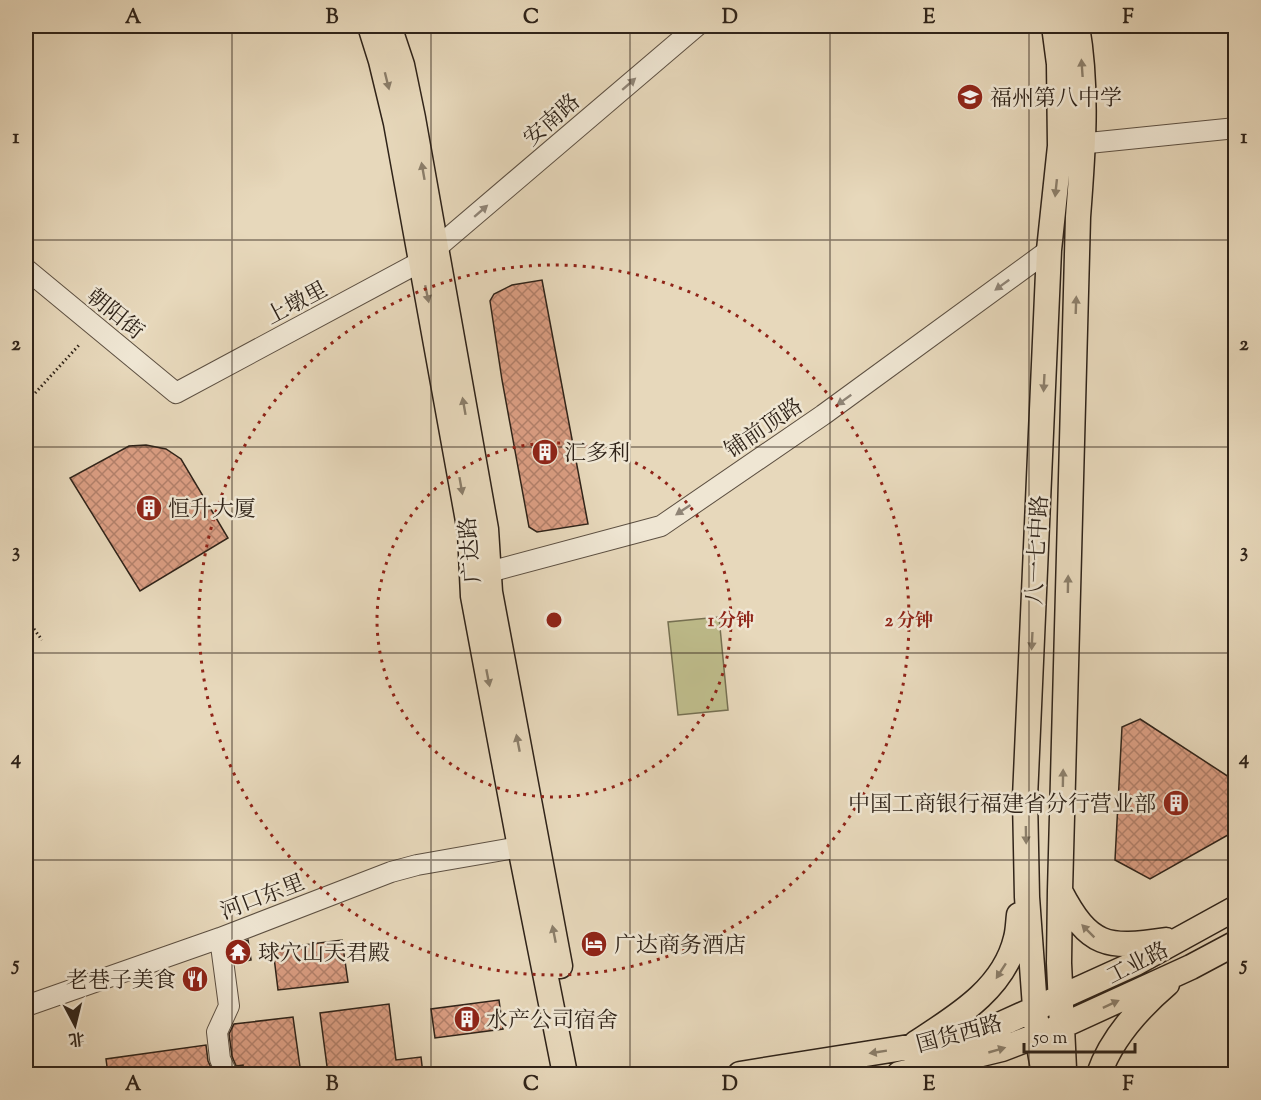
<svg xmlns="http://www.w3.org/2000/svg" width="1261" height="1100" font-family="'Sorts Mill Goudy','Noto Serif SC',serif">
<defs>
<pattern id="building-cross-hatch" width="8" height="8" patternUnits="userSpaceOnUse" patternTransform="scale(1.5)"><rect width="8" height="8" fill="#db9e83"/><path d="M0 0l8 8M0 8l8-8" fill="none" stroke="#b2806a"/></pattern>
</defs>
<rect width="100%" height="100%" fill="#e7d8bb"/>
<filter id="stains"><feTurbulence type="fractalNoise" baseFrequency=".00333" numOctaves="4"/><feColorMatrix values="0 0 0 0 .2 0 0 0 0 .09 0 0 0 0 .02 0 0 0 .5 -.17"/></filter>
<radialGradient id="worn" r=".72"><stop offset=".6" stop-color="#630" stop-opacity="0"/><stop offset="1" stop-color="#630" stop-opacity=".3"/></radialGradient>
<path fill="#bebc8b" stroke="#767052" stroke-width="1.5" d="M719 617 728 710 678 715 668 622Z"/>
<path fill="url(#building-cross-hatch)" stroke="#2f2319" stroke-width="1.5" d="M542 280 588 524 537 532 529 527 502 380 490 301 494 294 512 285Z
M146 445 166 449 181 459 228 538 140 591 70 478 129 446Z
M1140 719 1229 777 1235 811V831L1150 879 1115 860 1122 727Z
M248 940 251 960 235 963 233 946Z
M342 940 348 982 278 990 273 949Z
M499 1000 503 1029 435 1038 431 1009Z
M389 1004 396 1060 421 1057 423 1074H328L320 1013Z
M293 1017 301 1074H244L243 1065 236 1066 232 1056 229 1034 234 1024Z
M206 1045 208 1061 214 1074H108L106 1059Z"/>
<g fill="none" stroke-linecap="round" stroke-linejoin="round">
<defs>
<path id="minor" d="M1069 145 1236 128
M26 269 176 393 420 262 697 26
M474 576 661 526 823 415 1049 250
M220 938 229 1006 217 1032 220 1059 227 1074
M26 1006 220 938 391 872 417 865 520 847"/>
<path id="major" d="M370 26 381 61 396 123 470 532 473 596 520 847 565 1074
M389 26 402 65 413 118 486 529 490 592 560 966
M1060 891C1089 947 1107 949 1166 940
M916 1043C956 1017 1004 989 1016 938 1018 931 1018 923 1019 915
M740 1074 947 1041 999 1025 1136 963 1236 908
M899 1074 1002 1049 1062 1026 1191 967 1236 943
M1044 1074 1037 1035 1027 897 1025 798 1049 250 1060 146 1059 64 1054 26
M1066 1074 1064 1069 1059 963 1060 891 1078 217C1083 153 1088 89 1077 26
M1099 1074C1111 1039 1139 1008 1167 984"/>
</defs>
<use href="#minor" stroke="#5d5042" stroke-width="22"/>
<use href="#major" stroke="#2f2319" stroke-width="27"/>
<path stroke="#2f2319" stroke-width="3" stroke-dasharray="1.5 3" stroke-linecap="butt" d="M26 403 80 344
M26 618 42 640"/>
<use href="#minor" stroke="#efe6d3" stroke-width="20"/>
<use href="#major" stroke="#e7d8bb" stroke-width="24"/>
</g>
<defs><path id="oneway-solid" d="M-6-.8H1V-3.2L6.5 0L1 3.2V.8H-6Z" transform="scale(1.5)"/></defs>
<g fill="#8b7e6a">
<use href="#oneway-solid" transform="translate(1082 68) rotate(-94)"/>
<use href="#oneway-solid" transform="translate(387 81) rotate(76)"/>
<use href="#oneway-solid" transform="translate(423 171) rotate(-100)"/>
<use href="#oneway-solid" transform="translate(1056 188) rotate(96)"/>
<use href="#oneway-solid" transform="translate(427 294) rotate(78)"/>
<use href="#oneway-solid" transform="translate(1076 305) rotate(-88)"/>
<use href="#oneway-solid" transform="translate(1044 383) rotate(93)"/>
<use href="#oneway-solid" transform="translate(464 406) rotate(-100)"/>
<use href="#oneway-solid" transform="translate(461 486) rotate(80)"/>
<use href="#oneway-solid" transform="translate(1068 584) rotate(-89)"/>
<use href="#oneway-solid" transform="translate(1032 641) rotate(93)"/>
<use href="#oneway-solid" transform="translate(488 678) rotate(79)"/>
<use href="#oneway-solid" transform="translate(518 743) rotate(-101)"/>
<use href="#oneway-solid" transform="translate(1063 778) rotate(-89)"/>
<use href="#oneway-solid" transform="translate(1026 835) rotate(89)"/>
<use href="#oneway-solid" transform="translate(1088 931) rotate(-135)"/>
<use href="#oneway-solid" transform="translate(554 934) rotate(-101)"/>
<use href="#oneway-solid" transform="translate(1001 971) rotate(123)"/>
<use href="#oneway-solid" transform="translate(1111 1004) rotate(-25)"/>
<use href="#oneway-solid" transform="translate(997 1050) rotate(-16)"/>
<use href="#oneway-solid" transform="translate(878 1052) rotate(171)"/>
</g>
<g fill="#8f8476">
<use href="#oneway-solid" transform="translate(629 84) rotate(-41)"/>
<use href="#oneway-solid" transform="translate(481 211) rotate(-41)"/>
<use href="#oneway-solid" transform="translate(1002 285) rotate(144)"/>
<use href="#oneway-solid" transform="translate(844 400) rotate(144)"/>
<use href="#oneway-solid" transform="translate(683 510) rotate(146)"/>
</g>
<path fill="none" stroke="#2f2319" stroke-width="1.5" stroke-opacity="0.55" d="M232 26V1074M431 26V1074M630 26V1074M830 26V1074M1029 26V1074M26 240H1236M26 447H1236M26 653H1236M26 860H1236"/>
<g fill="none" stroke="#8f2418" stroke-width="3" stroke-dasharray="3 6">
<circle cx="554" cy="620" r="177"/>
<circle cx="554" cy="620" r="355"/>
</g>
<defs>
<symbol id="school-disc" viewBox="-11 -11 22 22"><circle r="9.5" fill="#8f2418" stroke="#efe6d3"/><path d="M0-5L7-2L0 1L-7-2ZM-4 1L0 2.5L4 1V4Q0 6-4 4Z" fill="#fff"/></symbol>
<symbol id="building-disc" viewBox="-11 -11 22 22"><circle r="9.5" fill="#8f2418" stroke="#efe6d3"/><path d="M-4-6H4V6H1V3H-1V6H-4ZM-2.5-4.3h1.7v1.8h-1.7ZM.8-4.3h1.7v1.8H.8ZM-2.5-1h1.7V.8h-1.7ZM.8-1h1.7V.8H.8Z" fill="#fff"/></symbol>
<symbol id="hotel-disc" viewBox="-11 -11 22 22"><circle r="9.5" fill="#8f2418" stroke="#efe6d3"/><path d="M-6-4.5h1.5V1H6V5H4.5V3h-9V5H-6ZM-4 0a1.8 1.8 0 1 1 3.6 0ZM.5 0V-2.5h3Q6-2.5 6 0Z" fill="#fff"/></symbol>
<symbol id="temple-disc" viewBox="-11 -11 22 22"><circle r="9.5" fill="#8f2418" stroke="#efe6d3"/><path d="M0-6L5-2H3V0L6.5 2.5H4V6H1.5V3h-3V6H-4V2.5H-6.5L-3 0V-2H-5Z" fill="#fff"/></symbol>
<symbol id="restaurant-disc" viewBox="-11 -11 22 22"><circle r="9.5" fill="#8f2418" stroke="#efe6d3"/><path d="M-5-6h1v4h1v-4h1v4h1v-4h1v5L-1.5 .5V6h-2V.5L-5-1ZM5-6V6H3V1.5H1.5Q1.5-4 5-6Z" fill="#fff"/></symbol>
</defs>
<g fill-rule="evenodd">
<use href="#school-disc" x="955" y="82" width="30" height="30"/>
<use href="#building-disc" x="530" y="437" width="30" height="30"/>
<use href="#building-disc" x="134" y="493" width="30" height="30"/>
<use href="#building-disc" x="1161" y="788" width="30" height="30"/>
<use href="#hotel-disc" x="579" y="929" width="30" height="30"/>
<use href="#temple-disc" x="223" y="937" width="30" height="30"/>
<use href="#restaurant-disc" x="180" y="964" width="30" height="30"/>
<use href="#building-disc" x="452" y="1004" width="30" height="30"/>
</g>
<g text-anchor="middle" stroke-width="5" stroke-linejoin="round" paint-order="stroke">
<g font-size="22" fill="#2f2319" stroke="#efe6d3" text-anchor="start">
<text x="990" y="105">福州第八中学</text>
<text x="564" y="460">汇多利</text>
<text x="168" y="516">恒升大厦</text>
<text x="1156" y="811" text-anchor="end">中国工商银行福建省分行营业部</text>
<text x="614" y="952">广达商务酒店</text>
<text x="258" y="960">球穴山天君殿</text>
<text x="176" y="987" text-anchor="end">老巷子美食</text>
<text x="486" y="1027">水产公司宿舍</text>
</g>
<g font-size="22" fill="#2f2319" stroke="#efe6d3">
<text transform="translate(551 119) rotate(-41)" y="8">安南路</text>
<text transform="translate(296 302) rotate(-28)" y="8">上墩里</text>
<text transform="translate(116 313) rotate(39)" y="8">朝阳街</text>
<text transform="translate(763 427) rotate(-34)" y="8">铺前顶路</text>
<text transform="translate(469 550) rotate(-95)" y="8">广达路</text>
<text transform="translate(1036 550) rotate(-87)" y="8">八一七中路</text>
<text transform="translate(262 896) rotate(-21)" y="8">河口东里</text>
<text transform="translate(1137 962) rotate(-27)" y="8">工业路</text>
<text transform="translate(959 1033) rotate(-15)" y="8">国货西路</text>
</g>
</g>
<circle cx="554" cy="620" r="9" fill="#8f2418" stroke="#efe6d3" stroke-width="3"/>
<g font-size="18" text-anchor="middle" font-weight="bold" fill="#8f2418" stroke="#efe6d3" stroke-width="5" stroke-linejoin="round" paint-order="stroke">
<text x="731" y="626">1 分钟</text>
<text x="909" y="626">2 分钟</text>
</g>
<rect width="1261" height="1100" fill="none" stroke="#e7d8bb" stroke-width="66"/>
<g transform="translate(75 1025) rotate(173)" stroke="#efe6d3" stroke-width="4.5" paint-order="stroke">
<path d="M0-4.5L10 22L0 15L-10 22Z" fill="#2f2319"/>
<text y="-9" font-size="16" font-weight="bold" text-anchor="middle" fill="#2f2319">北</text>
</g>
<path d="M1024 1043v9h111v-9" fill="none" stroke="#2f2319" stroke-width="3"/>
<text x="1033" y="1043" font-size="18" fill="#2f2319" stroke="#efe6d3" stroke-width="4.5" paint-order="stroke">50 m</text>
<rect x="33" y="33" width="1195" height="1034" fill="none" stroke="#2f2319" stroke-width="2"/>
<g font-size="20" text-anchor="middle" font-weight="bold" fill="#2f2319">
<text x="133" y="23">A</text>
<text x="332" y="23">B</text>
<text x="531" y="23">C</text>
<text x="730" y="23">D</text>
<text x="929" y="23">E</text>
<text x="1128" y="23">F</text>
<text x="16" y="143">1</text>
<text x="1244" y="143">1</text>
<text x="16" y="350">2</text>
<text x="1244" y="350">2</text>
<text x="16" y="557">3</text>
<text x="1244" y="557">3</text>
<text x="16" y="764">4</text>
<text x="1244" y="764">4</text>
<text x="16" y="970">5</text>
<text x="1244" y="970">5</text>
<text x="133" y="1090">A</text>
<text x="332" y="1090">B</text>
<text x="531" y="1090">C</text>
<text x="730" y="1090">D</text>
<text x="929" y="1090">E</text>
<text x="1128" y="1090">F</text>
</g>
<rect width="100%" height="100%" filter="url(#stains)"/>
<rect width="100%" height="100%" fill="url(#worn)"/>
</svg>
